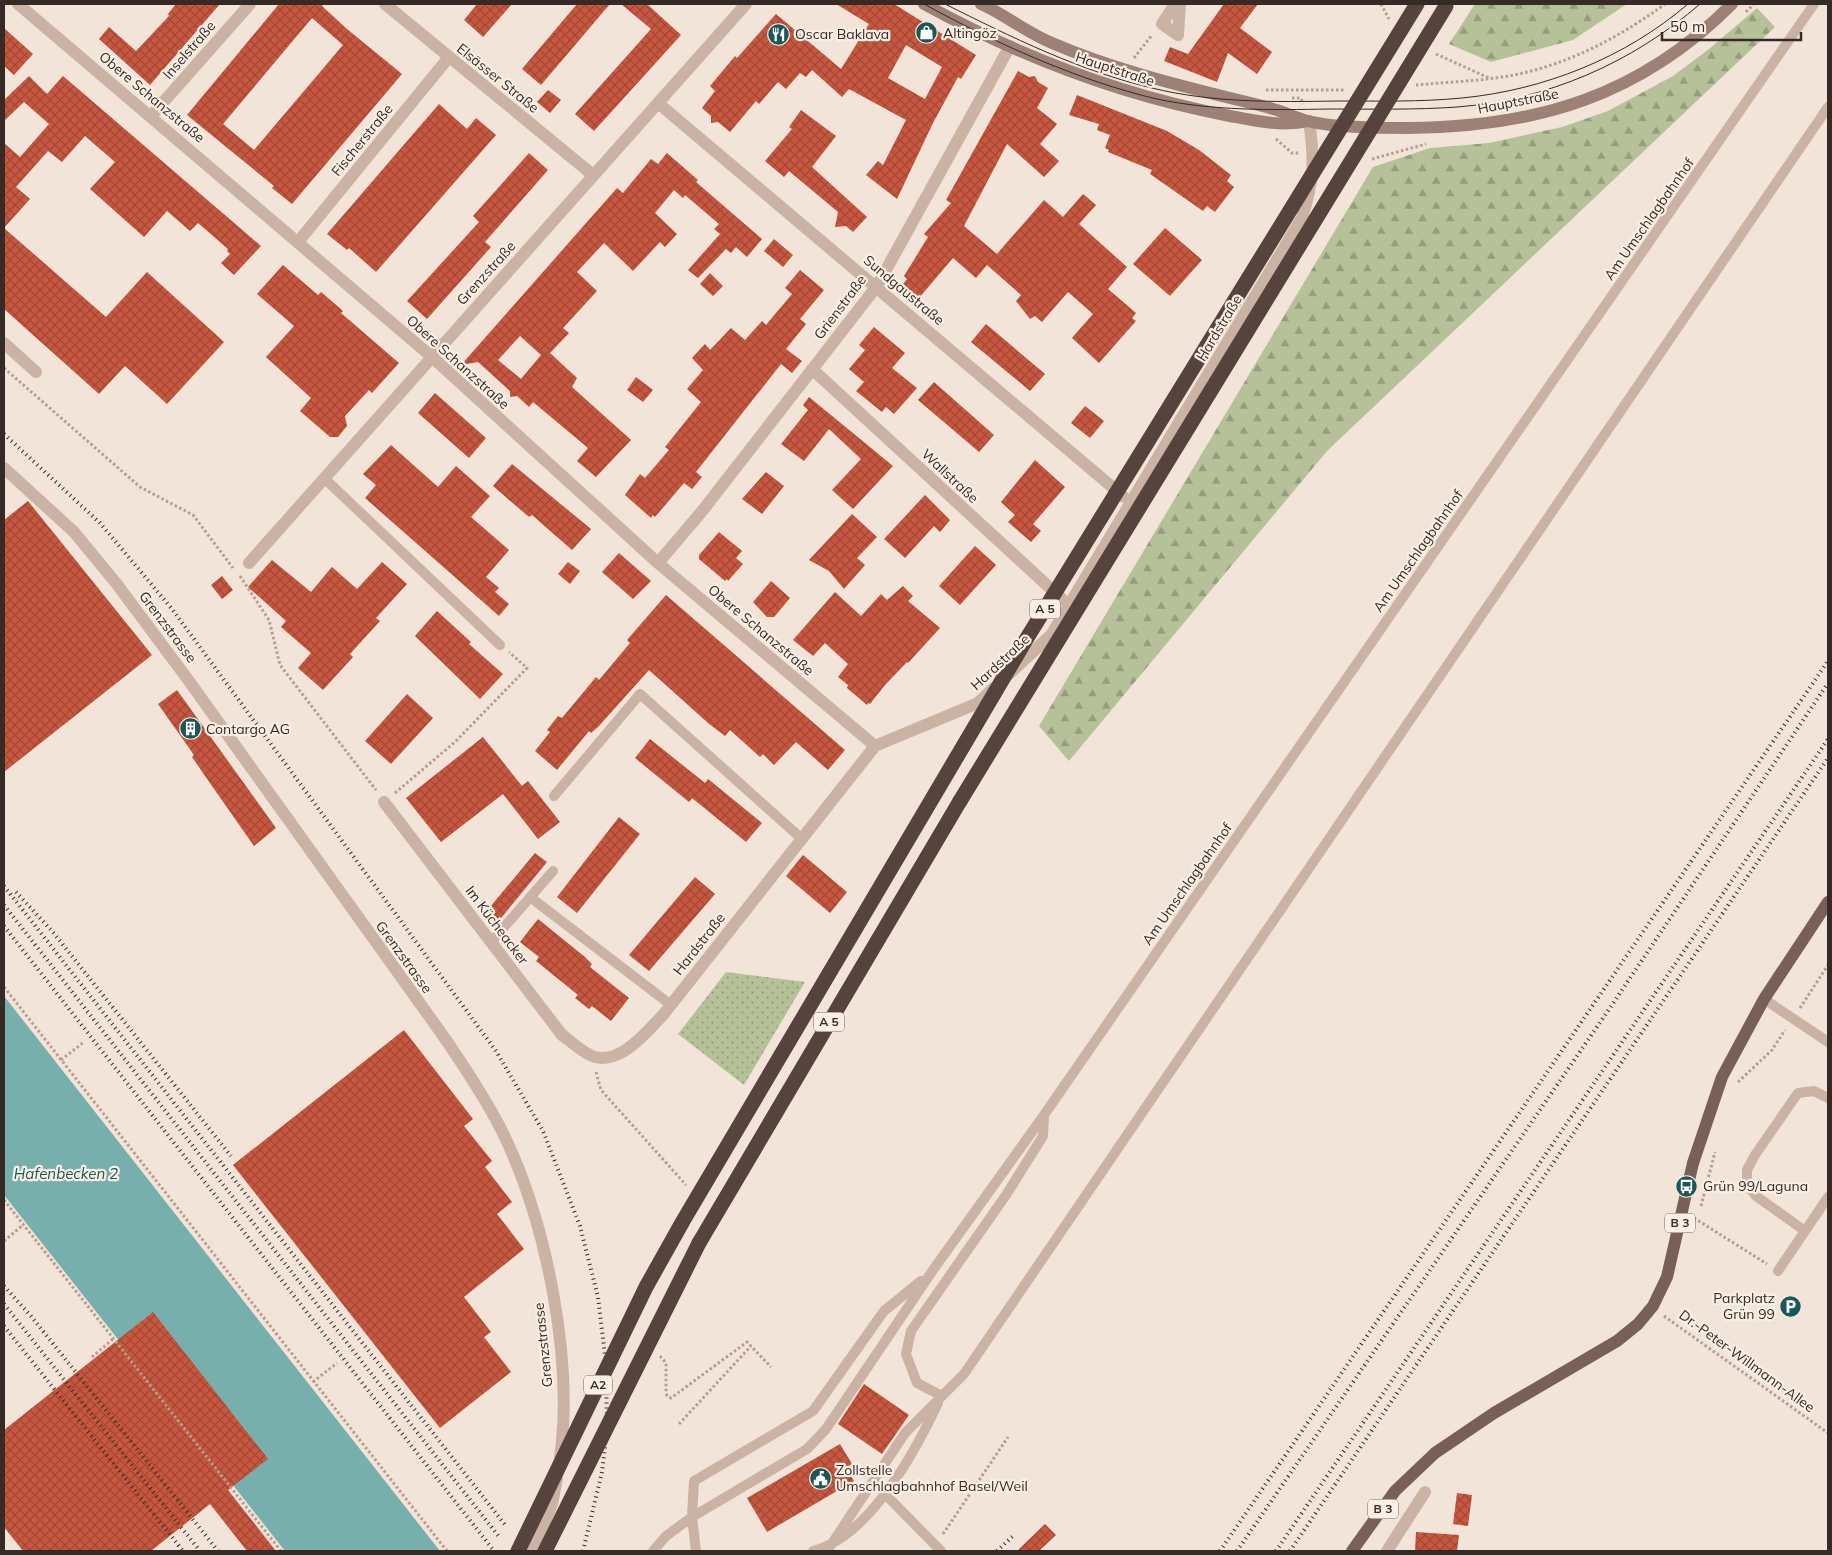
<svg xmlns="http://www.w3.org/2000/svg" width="1832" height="1555" font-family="Mulish,sans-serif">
<defs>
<pattern id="forest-firs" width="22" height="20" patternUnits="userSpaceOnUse" patternTransform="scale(1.25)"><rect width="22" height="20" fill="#b6c199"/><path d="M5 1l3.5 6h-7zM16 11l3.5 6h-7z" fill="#959d7d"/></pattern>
<pattern id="park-dots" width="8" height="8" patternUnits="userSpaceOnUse" patternTransform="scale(1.25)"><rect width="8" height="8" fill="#b6c199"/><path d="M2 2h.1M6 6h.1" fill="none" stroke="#959d7d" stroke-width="1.8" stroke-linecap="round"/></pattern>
<pattern id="building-cross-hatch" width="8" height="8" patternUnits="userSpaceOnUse" patternTransform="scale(1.25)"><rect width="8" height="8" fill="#c85740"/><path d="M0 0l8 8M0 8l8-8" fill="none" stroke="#a34835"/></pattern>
</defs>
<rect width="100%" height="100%" fill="#f2e4d9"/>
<path fill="url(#forest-firs)" d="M1475 4H1627L1573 40 1491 62 1449 44Z
M1757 8 1775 27 1327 451 1069 761 1039 726 1373 167 1430 148 1489 143 1562 127 1608 111 1673 76 1709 49Z"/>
<path fill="url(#park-dots)" d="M726 972 805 982 744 1085 678 1034Z"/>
<path fill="#77afad" d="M4 996 440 1551H285L4 1195Z"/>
<path fill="url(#building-cross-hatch)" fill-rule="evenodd" d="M176 4H220L150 85 99 39 109 27 136 51 169 16 168 14Z
M279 4H323L322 6 347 29 402 74 292 204 272 188 274 186 187 115ZM312 18 343 45 254 150 223 124Z
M477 4H512L483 37 464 20Z
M577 4H610L541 85 522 69Z
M621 4H647L681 35 594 131 575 114 651 29Z
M836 4H894L976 55 961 79 958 77 933 123 897 199 866 175 878 161 883 165 906 120 849 89 842 97 812 70 806 77 800 73 786 89 778 82 759 104 756 101 730 132 718 122 711 123V116L702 108 715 91 710 86 735 56 737 58 776 14 841 69 869 24ZM906 45 942 67 925 99 888 78Z
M1224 4H1258L1240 28 1272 52 1257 74 1228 53 1217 82 1164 61 1170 47 1188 54Z
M4 28 33 54 14 75 4 66Z
M1018 71 1029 77 1035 76 1038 82 1048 88 1037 108 1057 124 1040 144 1059 161 1044 177 1007 144 964 226 997 254 1044 200 1063 217 1083 194 1096 205 1079 224 1127 267 1108 289 1136 313 1132 318 1136 321 1099 363 1072 338 1093 314 1068 292 1042 322 1035 316 1030 319 1016 301 1021 295 987 265 976 278 953 258 919 298 903 284 907 279 904 276 928 237 924 234 951 203 946 200Z
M29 76 47 94 63 76 261 246 234 275 221 263 230 254 227 251 228 249 198 223 190 231 167 211 144 237 90 189 115 162 85 136 62 162 48 151 16 187 30 199 4 228 106 317 147 272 224 342 167 404 125 366 99 394 4 309V143L20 157 49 124 24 102 4 121V100Z
M548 90 561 100 550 113 537 102Z
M1077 95 1167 131 1199 150 1231 175 1227 181 1234 187 1215 212 1207 206 1203 211 1150 174 1152 170 1108 152 1109 150 1105 148 1110 135 1097 130 1099 124 1069 115Z
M439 104 467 129 476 118 496 135 376 272 349 248 347 250 327 234Z
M801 110 836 136 812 167 867 217 853 232 846 226 835 227 838 212 789 171 784 177 765 161 792 129 789 127Z
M529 153 548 170 485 242 491 247 427 319 407 301 479 222 473 216Z
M667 153 698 180 696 182 762 239 747 257 736 247 731 253 726 249 698 278 688 270 720 234 714 229 719 224 685 195 683 198 674 190 655 213 677 234 665 247 660 242 633 271 604 243 577 272 597 291 563 328 569 333 550 353 577 378 572 387 631 440 596 477 577 461 588 448 533 402 529 407 517 396 510 397V391L478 362 461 365 617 188 623 193 651 159 658 164ZM520 336 541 355 521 379 498 360Z
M1165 228 1202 260 1170 296 1133 264Z
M774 239 793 255 783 267 764 251Z
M283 265 318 295 321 292 343 311 341 313 399 363 372 393 369 390 345 416 347 426 338 437H330L300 411 311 398 266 357 294 326 257 294Z
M800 270 824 290 800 319 806 324 786 349 802 361 792 373 781 364 696 472 702 477 692 489 684 483 655 517 653 515 651 518 625 495 640 474 645 478 669 450 665 447 701 402 687 389 703 370 692 358 705 344 710 350 731 328 745 340 762 321 766 325 792 294 785 288Z
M710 273 723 286 713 296 700 284Z
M986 324 1045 374 1030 391 971 342Z
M874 327 905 353 892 368 917 388 894 414 886 407 882 412 856 391 864 382 849 369 865 350 859 345Z
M636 377 653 390 643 402 627 390Z
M934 382 994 435 979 452 918 400Z
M435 393 486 438 469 458 418 413Z
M809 397 893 466 853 509 832 490 861 459 829 429 804 461 781 444 808 410 803 405Z
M1085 406 1104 421 1090 438 1071 423Z
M391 445 438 487 456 466 490 496 471 517 509 550 486 577 499 588 495 592 509 604 499 616 365 498 376 485 363 474Z
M1035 460 1065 487 1033 524 1041 531 1031 542 1008 522 1015 515 1001 502Z
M512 464 591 529 572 550 532 515 529 517 493 486Z
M766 472 784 486 762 514 742 499Z
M925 495 950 520 940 532 934 526 905 558 884 539Z
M28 501 152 655 4 772V520Z
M852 514 877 537 857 558 865 565 844 589 829 571 809 560Z
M719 532 742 551 736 558 743 564 728 581 727 579 725 581 699 559V555Z
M975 546 996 565 960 605 939 586Z
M619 553 651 581 633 599 602 572Z
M272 560 311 592 332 567 357 589 382 562 407 584 376 618 380 621 350 654 353 657 323 690 298 668 311 653 281 627 286 621 248 587Z
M568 562 580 571 570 584 558 574Z
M222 576 233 590 222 599 211 585Z
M771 581 790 598 774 617H767L753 602Z
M903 586 913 596 908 601 940 628 908 663 907 662 885 685 870 704 868 703 867 705 847 688 848 685 838 677 848 664 825 643 813 656 793 640 835 592 861 616 881 594 887 600Z
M666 595 845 750 828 770 796 742 774 765 763 754 760 757 730 730 725 736 708 723 649 670 599 726 591 733 589 731 557 770 535 751 550 732 547 730 558 716 562 718 596 677 599 680 630 643 627 640Z
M437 611 471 642 469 644 503 674 480 699 415 636Z
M177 690 276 828 254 846 212 786 192 757 194 755 158 704Z
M407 694 433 718 391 764 365 741Z
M483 737 522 786 528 781 560 822 538 839 503 794 441 842 406 798Z
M650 739 705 783 708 779 762 823 746 842 692 798 689 802 635 758Z
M619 817 640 834 577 913 557 897Z
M535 853 547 862 497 923 485 913Z
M803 855 847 892 830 913 786 876Z
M695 877 715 894 649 971 629 955Z
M538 919 585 957 592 964 590 967 629 998 611 1021 592 1006 589 1009 575 998 578 995 536 961 539 957 520 942Z
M404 1030 473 1119 464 1126 492 1161 485 1167 512 1202 497 1214 524 1249 464 1297 491 1332 484 1337 511 1372 440 1428 233 1165Z
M153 1312 268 1459 228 1490 276 1551H247L210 1504 151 1551H23L4 1527V1430Z
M864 1384 909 1415 882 1454 838 1424Z
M840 1444 852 1464 846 1468 854 1481 767 1532 747 1498Z
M1457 1493 1472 1495 1468 1526 1453 1524Z
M1045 1524 1056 1535 1039 1551H1017Z
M1416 1532 1459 1535 1457 1551H1415Z"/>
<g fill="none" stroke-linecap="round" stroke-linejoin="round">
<path stroke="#b69d8f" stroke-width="3" stroke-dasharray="2.5 2.5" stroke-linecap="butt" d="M1381 4 1389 19
M1746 12 1754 4
M1436 54 1489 78
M1134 58 1152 35
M1416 85C1448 82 1482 81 1514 75 1569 64 1620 37 1665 4
M1266 90H1344
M1292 98H1301L1303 104
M1276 139 1292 153H1299
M1372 159 1426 144
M4 368 140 487 193 515 233 568
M240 576 269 620 280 665 376 790
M395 793 455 742 527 668 509 652
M4 987 447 1551
M1800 1008 1828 965
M61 1060 84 1042
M596 1072 601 1090 686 1185
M1738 1082 1772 1050 1785 1030
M4 1200 281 1551
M1701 1206 1715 1152
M1694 1218 1767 1264
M4 1241 23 1225
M1664 1316 1828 1433
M660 1356 666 1363V1392L667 1396 671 1398 747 1342 771 1367
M92 1357 113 1339
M313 1382 337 1363
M679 1424 751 1346
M943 1534 1008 1437"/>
<path stroke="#cab3a5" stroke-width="10" d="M324 478 500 645
M554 796 640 694 802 839
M530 897 671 1005
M491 942 553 871
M1764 999 1828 1042
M1805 1231 1756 1196 1747 1185V1170L1755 1155 1798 1093 1814 1091 1828 1098
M1778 1271 1828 1197
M942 1396 917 1383 906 1354 911 1331 1006 1195 1043 1136 1044 1116
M885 1494 941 1551
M653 1551 666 1536 692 1517 807 1449 826 1429 933 1270 1044 1115 1814 4
M696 1551 692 1517 694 1481 813 1411 884 1311 921 1281
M813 1551C869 1537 915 1452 938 1403
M827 1551 905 1433 964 1374 1828 107"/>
<path stroke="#cab3a5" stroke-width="12" d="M18 4 432 357 658 563 875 746
M385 4 593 175
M1175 4 1162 24 1178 35 1180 4
M658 103 1124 497
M152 115 250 4
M298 242 449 57
M4 343 36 372
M812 369 1062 599
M4 468 74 532 116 583 189 681 439 1030C462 1063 485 1097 503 1133 546 1222 574 1359 560 1458
M249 563 746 4
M658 563 703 510 877 286 1010 46
M1009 674 1051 635 1302 218C1314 179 1315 161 1309 121
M384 802 562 1035C572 1042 584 1054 595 1057 622 1064 647 1031 663 1015L875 746 978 703 994 688
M533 1551 552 1504 557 1478
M1387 1551 1425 1492"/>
<path stroke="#9d8176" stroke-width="12" d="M924 4C1019 56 1123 96 1230 116 1256 121 1283 127 1309 121
M981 4C1006 15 1027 33 1052 43 1110 68 1173 84 1234 99 1247 102 1260 105 1273 109 1285 112 1296 118 1308 121 1334 128 1381 128 1409 128 1537 127 1640 96 1732 4"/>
<path stroke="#785f57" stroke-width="12" d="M1352 1551 1395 1491 1435 1453 1494 1413 1617 1341 1638 1324 1653 1306 1667 1277 1693 1163 1722 1077 1764 999 1828 902"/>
<path stroke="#57433d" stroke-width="15" d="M699 1243 960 801"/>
<path stroke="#352a26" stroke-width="1" d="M924 4C993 42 1079 81 1157 99 1213 111 1272 110 1329 109 1372 109 1415 110 1457 107 1547 100 1632 63 1700 4
M945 4C1011 37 1080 71 1152 88 1213 103 1275 102 1337 101 1379 101 1421 102 1462 98 1544 90 1625 58 1688 4"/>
<path stroke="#352a26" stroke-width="4" stroke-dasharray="1 4" stroke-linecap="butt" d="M4 434 100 523 172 609 496 1051 543 1131 580 1226 598 1297 606 1364 607 1430 602 1472 583 1551
M4 886 506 1526
M16 892 52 931 231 1156
M4 905 500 1538
M4 926 494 1551
M4 1286 31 1316 218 1551
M4 1304 200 1551
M4 1326 183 1551
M997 1551 1015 1534
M1220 1551 1828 661
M1237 1551 1612 1005 1828 683
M1276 1551 1828 739
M1290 1551 1828 758"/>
<path stroke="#57433d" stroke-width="15" d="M960 801C1124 537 1282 270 1446 6
M518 1551 646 1287 683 1221 1027 638 1417 4
M545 1551 699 1243"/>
</g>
<defs>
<symbol id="shop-disc" viewBox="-11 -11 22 22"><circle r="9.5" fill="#1b5757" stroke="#f9efe5"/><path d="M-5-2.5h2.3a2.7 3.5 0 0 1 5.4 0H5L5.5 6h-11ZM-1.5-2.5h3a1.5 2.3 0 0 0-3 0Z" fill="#fff"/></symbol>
<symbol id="restaurant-disc" viewBox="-11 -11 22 22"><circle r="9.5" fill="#1b5757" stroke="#f9efe5"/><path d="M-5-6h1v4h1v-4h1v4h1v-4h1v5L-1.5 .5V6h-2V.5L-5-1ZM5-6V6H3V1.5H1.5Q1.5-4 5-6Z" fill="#fff"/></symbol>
<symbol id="building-disc" viewBox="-11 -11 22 22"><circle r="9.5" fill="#1b5757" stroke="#f9efe5"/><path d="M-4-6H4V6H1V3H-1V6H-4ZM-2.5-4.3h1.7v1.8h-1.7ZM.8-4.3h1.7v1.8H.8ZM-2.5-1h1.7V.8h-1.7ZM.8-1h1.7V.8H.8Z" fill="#fff"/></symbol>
<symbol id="bus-disc" viewBox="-11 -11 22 22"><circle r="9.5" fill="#1b5757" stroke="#f9efe5"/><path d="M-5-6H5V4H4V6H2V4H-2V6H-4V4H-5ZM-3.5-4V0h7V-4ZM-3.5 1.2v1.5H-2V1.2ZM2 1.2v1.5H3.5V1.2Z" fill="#fff"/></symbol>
<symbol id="parking-disc" viewBox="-11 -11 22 22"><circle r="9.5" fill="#1b5757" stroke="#f9efe5"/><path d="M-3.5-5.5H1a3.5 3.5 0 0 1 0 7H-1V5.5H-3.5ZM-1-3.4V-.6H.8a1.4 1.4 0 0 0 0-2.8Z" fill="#fff"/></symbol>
<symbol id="civic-disc" viewBox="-11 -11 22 22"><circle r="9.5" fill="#1b5757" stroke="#f9efe5"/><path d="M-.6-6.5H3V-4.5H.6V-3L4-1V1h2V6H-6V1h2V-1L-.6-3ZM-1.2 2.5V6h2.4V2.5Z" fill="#fff"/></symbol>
</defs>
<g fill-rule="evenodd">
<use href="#shop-disc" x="914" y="20" width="25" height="25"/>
<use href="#restaurant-disc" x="766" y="22" width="25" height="25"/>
<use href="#building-disc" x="178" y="716" width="25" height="25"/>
<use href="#bus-disc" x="1674" y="1174" width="25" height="25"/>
<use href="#parking-disc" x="1778" y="1294" width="25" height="25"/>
<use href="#civic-disc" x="808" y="1466" width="25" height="25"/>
</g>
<g text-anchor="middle" stroke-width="4.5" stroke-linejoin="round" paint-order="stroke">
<g fill="#f9efe5" stroke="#70655f" stroke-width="1">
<rect x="1030" y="599.5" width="30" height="19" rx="4"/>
<rect x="814" y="1012.5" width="30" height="19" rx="4"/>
<rect x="1665" y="1213.5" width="30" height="19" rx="4"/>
<rect x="584" y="1375.5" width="28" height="19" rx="4"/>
<rect x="1368" y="1499.5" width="30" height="19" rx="4"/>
</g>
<g font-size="12" font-weight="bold" fill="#352a26">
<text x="1045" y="613">A 5</text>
<text x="829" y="1026">A 5</text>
<text x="1680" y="1227">B 3</text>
<text x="598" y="1389">A2</text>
<text x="1383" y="1513">B 3</text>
</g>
<g font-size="14" fill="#352a26" stroke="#f9efe5" text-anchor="start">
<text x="943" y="38">Altingöz</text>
<text x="795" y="39">Oscar Baklava</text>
<text x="206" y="734">Contargo AG</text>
<text x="1703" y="1191">Grün 99/Laguna</text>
<text x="1775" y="1303" text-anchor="end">Parkplatz<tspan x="1775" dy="16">Grün 99</tspan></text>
<text x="836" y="1475">Zollstelle<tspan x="836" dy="16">Umschlagbahnhof Basel/Weil</tspan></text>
</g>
<g font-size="14" fill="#352a26" stroke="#f9efe5">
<text transform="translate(189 50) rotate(-49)" y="5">Inselstraße</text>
<text transform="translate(1115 69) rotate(18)" y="5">Hauptstraße</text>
<text transform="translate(498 78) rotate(39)" y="5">Elsässer Straße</text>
<text transform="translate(152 97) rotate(40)" y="5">Obere Schanzstraße</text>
<text transform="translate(1518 101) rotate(-11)" y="5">Hauptstraße</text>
<text transform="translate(362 140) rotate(-51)" y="5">Fischerstraße</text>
<text transform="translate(1649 219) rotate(-55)" y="5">Am Umschlagbahnhof</text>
<text transform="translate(486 273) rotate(-48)" y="5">Grenzstraße</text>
<text transform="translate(904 290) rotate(40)" y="5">Sundgaustraße</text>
<text transform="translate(840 307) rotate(-53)" y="5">Grienstraße</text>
<text transform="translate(1219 328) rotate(-59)" y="5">Hardstraße</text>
<text transform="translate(458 362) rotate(42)" y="5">Obere Schanzstraße</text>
<text transform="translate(950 476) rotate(43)" y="5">Wallstraße</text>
<text transform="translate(1418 551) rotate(-55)" y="5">Am Umschlagbahnhof</text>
<text transform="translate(168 627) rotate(53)" y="5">Grenzstrasse</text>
<text transform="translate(761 630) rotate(40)" y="5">Obere Schanzstraße</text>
<text transform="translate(1000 662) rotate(-43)" y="5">Hardstraße</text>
<text transform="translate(1187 884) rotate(-55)" y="5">Am Umschlagbahnhof</text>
<text transform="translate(497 925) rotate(53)" y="5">Im Kücheacker</text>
<text transform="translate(699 944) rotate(-52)" y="5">Hardstraße</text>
<text transform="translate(404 957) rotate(54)" y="5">Grenzstrasse</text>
<text transform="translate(543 1345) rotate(-96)" y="5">Grenzstrasse</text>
<text transform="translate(1747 1361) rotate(36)" y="5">Dr.-Peter-Willmann-Allee</text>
</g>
<g font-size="15" font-style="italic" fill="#1b5757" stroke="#f9efe5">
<text x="66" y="1179">Hafenbecken 2</text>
</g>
</g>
<rect width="1832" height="1555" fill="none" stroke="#352a26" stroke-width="10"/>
<path d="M1662 32v8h139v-8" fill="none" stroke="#352a26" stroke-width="2.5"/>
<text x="1670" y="32" font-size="15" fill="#352a26" stroke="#f9efe5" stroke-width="4" paint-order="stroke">50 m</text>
</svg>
